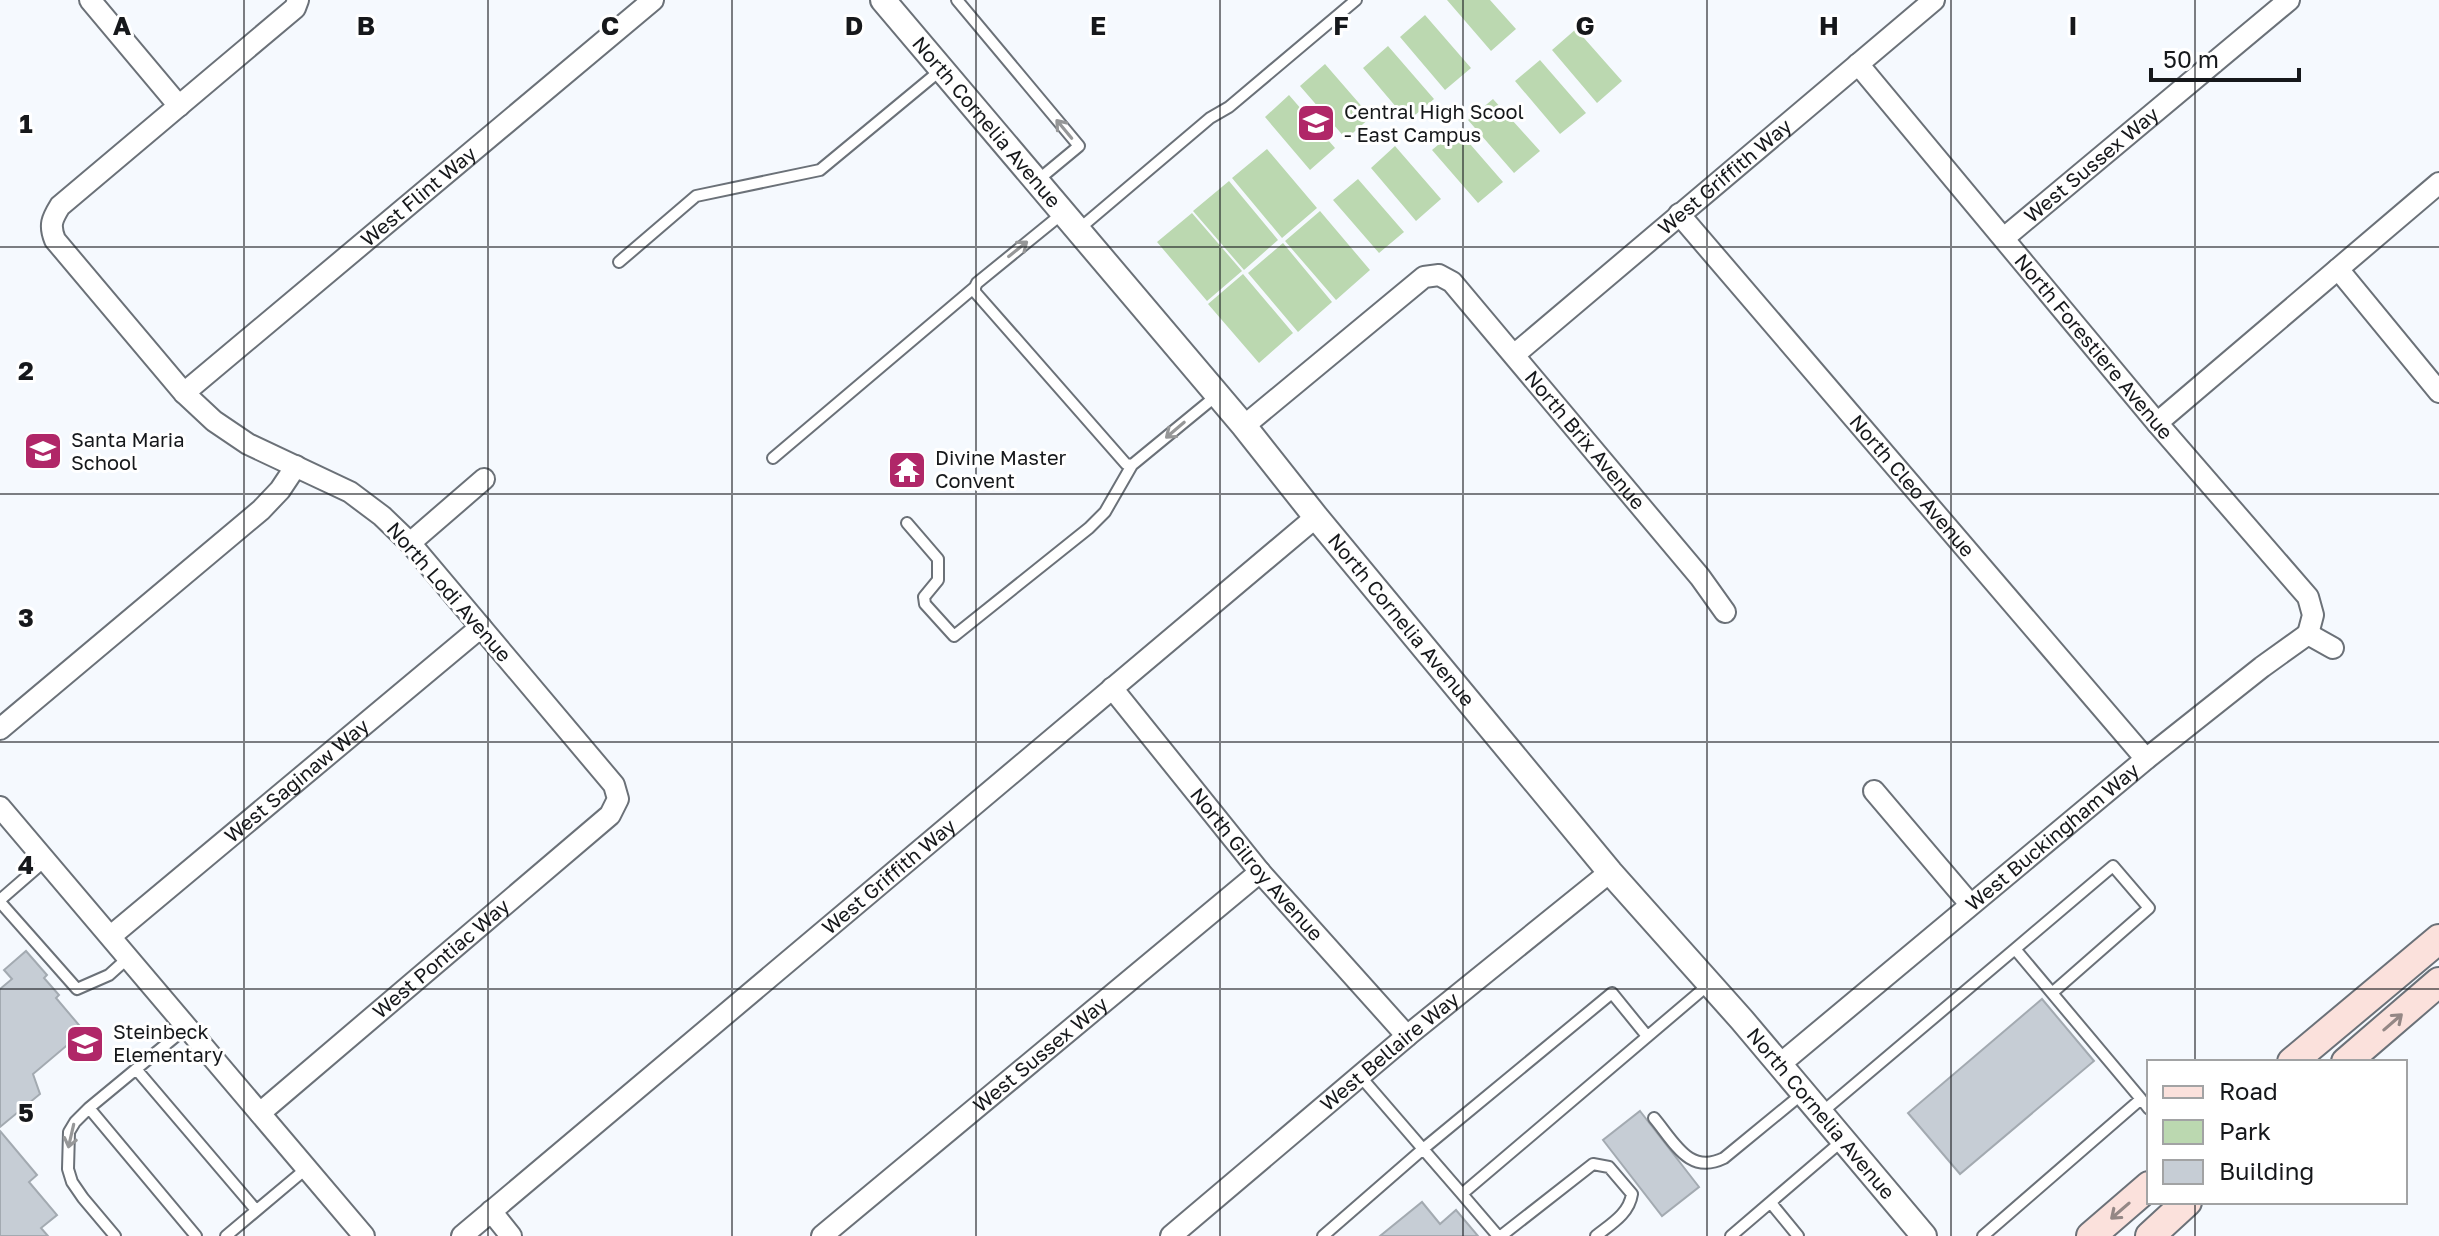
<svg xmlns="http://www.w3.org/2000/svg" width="2439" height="1236" font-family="'Golos Text',sans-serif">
<rect width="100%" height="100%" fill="#f5f9fe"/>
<path fill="#bbd8b0" d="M1447 0H1490L1516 29 1491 51Z
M1425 15 1471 68 1445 90 1400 37Z
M1576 29 1622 81 1597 103 1552 50Z
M1388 46 1434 99 1408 121 1363 68Z
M1540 60 1586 113 1560 134 1515 81Z
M1325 64 1371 117 1346 139 1300 86Z
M1289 95 1335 148 1310 170 1265 117Z
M1493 99 1540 151 1514 173 1468 120Z
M1457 129 1503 182 1478 203 1432 150Z
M1395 146 1441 199 1416 221 1371 168Z
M1267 149 1317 208 1282 238 1232 178Z
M1358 179 1404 232 1379 253 1333 200Z
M1229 181 1278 240 1244 270 1193 211Z
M1320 211 1370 270 1336 300 1285 241Z
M1192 213 1242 271 1207 301 1157 242Z
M1283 243 1332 302 1298 332 1248 273Z
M1243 274 1293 333 1259 363 1208 304Z"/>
<path fill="#c6cdd5" stroke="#a3aab1" stroke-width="2" d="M26 951 47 975 44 978 59 995 56 998 84 1031 33 1074 40 1094 0 1127V989L12 979 4 970Z
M2042 999 2094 1061 1960 1174 1908 1113Z
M1640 1111 1699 1187 1662 1216 1603 1140Z
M0 1131 37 1175 29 1182 57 1215 41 1228 48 1236H0Z
M1422 1202 1440 1224 1456 1210 1478 1236H1380Z"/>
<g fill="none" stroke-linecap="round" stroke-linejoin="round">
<defs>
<path id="service" d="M957 0 1079 146 1038 180
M1079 229 1210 118 1229 107 1356 0
M619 262 696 196 820 170 942 69
M975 287V292L1126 464 1132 465
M773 458 975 287 977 283 1063 213
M907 523 938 559V580L924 597 925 604 954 636 1089 528 1105 512 1132 465 1216 396
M0 900 46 860
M0 902 77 989 109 975 129 957
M2015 949 2113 866 2149 908 2052 993
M1647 1036 1612 993 1423 1149 1462 1194 1708 985
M136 1069 256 1210
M89 1108 196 1236
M1821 1113 2015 949 2141 1099
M1654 1118C1675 1143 1689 1175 1724 1158L1802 1094
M1462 1194 1498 1236
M1771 1203 1798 1236
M115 1236 83 1198 72 1182 68 1169 69 1132 75 1122 89 1108 187 1027
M226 1236 307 1168
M1323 1236 1423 1149 1360 1076
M1501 1236 1593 1164 1609 1167 1632 1194C1629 1214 1611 1224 1596 1236
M1731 1236 1842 1141
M1983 1236 2141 1099 2149 1109"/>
<g id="minor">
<path d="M90 0 179 106"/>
<path id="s1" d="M1858 64 2157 423 2308 597 2313 615 2308 634"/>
<path id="s2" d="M1679 214 2146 759"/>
<path id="s3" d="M2004 238 2289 0"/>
<path d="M2338 269 2439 392"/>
<path id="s4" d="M1514 355 1934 0"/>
<path id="s5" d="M184 393 653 0"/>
<path d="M2157 423 2439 183"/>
<path id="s6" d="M1244 426 1424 277 1439 275 1452 282 1700 577 1725 612"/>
<path d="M410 543 484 479"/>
<path id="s7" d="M1112 688 1260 872 1407 1036"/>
<path d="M0 729 261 510 280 490 296 466"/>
<path d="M1874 791 1970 904"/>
<path d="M0 807 364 1236"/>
<path id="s8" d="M111 936 481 627"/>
<path id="s9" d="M1779 1065 2146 759 2262 667 2308 634 2333 648"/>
<path id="s10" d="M260 1113 610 815 618 799 614 785 410 543 382 516 350 492 248 444 214 421 184 393 55 240C49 225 52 219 60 206L295 8 298 0"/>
<path d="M491 1211 511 1236"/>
<path id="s11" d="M462 1236 1316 517"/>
<path id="s12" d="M822 1236 1260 872"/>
<path id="s13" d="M1171 1236 1407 1036 1610 872"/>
</g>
<g id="tertiary">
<path id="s14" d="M883 0 1244 426 1316 517 1610 872 1742 1020 1924 1236"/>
</g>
<path id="secondary" d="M2292 1062 2439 939
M2346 1062 2439 982
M2091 1236 2149 1186
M2150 1236 2187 1202"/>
</defs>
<use href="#service" stroke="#6b7178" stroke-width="14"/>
<use href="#minor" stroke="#6b7178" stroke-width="24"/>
<use href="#tertiary" stroke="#6b7178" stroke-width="28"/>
<use href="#secondary" stroke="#6b7178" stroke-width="32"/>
<use href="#service" stroke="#fff" stroke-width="10"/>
<use href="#minor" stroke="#fff" stroke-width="20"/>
<use href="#tertiary" stroke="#fff" stroke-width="24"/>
<use href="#secondary" stroke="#fbe1dc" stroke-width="28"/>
</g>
<defs><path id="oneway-shaft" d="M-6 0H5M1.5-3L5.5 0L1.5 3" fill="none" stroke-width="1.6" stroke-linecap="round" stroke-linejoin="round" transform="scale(2)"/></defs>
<g stroke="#969798">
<use href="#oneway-shaft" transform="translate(1064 129) rotate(-130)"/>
<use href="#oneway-shaft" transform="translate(1018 249) rotate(-39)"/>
<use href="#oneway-shaft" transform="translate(1175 430) rotate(140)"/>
<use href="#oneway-shaft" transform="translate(71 1136) rotate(103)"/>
</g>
<g stroke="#948785">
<use href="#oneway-shaft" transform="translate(2393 1022) rotate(-41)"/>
<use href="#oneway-shaft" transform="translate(2120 1211) rotate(139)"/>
</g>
<path fill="none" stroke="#16181b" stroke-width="2" stroke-opacity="0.55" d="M244 0V1236M488 0V1236M732 0V1236M976 0V1236M1220 0V1236M1463 0V1236M1707 0V1236M1951 0V1236M2195 0V1062M0 247H2439M0 494H2439M0 742H2439M0 989H2439M2195 1202V1236"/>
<defs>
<symbol id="school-square" viewBox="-11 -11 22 22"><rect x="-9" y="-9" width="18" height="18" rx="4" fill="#b02768" stroke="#fff"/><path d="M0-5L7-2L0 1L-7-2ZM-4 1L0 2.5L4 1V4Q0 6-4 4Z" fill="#fff"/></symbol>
<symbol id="temple-square" viewBox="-11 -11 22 22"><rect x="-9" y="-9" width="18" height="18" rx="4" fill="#b02768" stroke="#fff"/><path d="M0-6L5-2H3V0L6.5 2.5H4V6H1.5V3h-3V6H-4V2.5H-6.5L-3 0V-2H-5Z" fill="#fff"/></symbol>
</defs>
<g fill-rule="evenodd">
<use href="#school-square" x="1294" y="101" width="44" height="44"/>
<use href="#school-square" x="21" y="429" width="44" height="44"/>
<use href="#temple-square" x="885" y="448" width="44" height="44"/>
<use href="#school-square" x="63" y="1022" width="44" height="44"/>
</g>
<g text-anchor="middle" stroke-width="6" stroke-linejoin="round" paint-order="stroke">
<g font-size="20" fill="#16181b" stroke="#fff" text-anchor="start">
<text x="1344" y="119">Central High Scool<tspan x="1344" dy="23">- East Campus</tspan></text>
<text x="71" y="447">Santa Maria<tspan x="71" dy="23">School</tspan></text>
<text x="935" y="465">Divine Master<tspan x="935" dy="23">Convent</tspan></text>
<text x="113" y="1039">Steinbeck<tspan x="113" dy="23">Elementary</tspan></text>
</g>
<g font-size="20" fill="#16181b" stroke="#fff">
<text dy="7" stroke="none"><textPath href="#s14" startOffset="160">North Cornelia Avenue</textPath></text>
<text dy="7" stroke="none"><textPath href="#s3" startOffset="114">West Sussex Way</textPath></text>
<text dy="7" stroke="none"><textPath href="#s4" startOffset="276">West Griffith Way</textPath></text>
<text dy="7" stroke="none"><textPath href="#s5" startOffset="306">West Flint Way</textPath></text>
<text dy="7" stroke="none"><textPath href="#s1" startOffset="368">North Forestiere Avenue</textPath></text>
<text dy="7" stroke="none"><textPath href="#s6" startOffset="470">North Brix Avenue</textPath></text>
<text dy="7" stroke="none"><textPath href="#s2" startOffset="358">North Cleo Avenue</textPath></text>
<text transform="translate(449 592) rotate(49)" y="7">North Lodi Avenue</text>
<text dy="7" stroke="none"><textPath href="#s14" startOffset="808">North Cornelia Avenue</textPath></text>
<text dy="7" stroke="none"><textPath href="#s8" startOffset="242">West Saginaw Way</textPath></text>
<text dy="7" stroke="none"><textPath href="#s9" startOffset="356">West Buckingham Way</textPath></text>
<text dy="7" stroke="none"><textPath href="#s7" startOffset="228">North Gilroy Avenue</textPath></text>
<text dy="7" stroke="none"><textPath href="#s11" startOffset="558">West Griffith Way</textPath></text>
<text dy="7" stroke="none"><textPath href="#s10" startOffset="238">West Pontiac Way</textPath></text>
<text dy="7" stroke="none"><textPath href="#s13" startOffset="286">West Bellaire Way</textPath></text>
<text dy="7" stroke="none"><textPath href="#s12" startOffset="284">West Sussex Way</textPath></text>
<text dy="7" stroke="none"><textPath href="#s14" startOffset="1456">North Cornelia Avenue</textPath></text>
</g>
</g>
<g font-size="26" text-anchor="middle" font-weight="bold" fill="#16181b" stroke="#fff" stroke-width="6" stroke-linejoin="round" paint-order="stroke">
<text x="122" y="35">A</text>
<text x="366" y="35">B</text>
<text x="610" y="35">C</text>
<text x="854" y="35">D</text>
<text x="1098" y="35">E</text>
<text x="1341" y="35">F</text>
<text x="1585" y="35">G</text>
<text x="1829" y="35">H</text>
<text x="2073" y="35">I</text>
<text x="26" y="133">1</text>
<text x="26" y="380">2</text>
<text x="26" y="627">3</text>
<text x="26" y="874">4</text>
<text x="26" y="1122">5</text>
</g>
<rect x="2147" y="1060" width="260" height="144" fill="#ffffff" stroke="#a2a3a4" stroke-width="2"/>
<rect x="2163" y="1086" width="40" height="12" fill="#fbe1dc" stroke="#a2a3a4" stroke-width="2"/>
<text x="2219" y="1100" font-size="24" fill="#16181b">Road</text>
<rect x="2163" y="1120" width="40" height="24" fill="#bbd8b0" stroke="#a2a3a4" stroke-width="2"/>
<text x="2219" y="1140" font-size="24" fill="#16181b">Park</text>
<rect x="2163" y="1160" width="40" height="24" fill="#c6cdd5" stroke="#a2a3a4" stroke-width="2"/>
<text x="2219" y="1180" font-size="24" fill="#16181b">Building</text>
<path d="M2151 68v12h148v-12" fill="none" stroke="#16181b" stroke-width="4"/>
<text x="2163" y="68" font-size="24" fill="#16181b" stroke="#ffffff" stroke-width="6" paint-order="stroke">50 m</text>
</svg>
